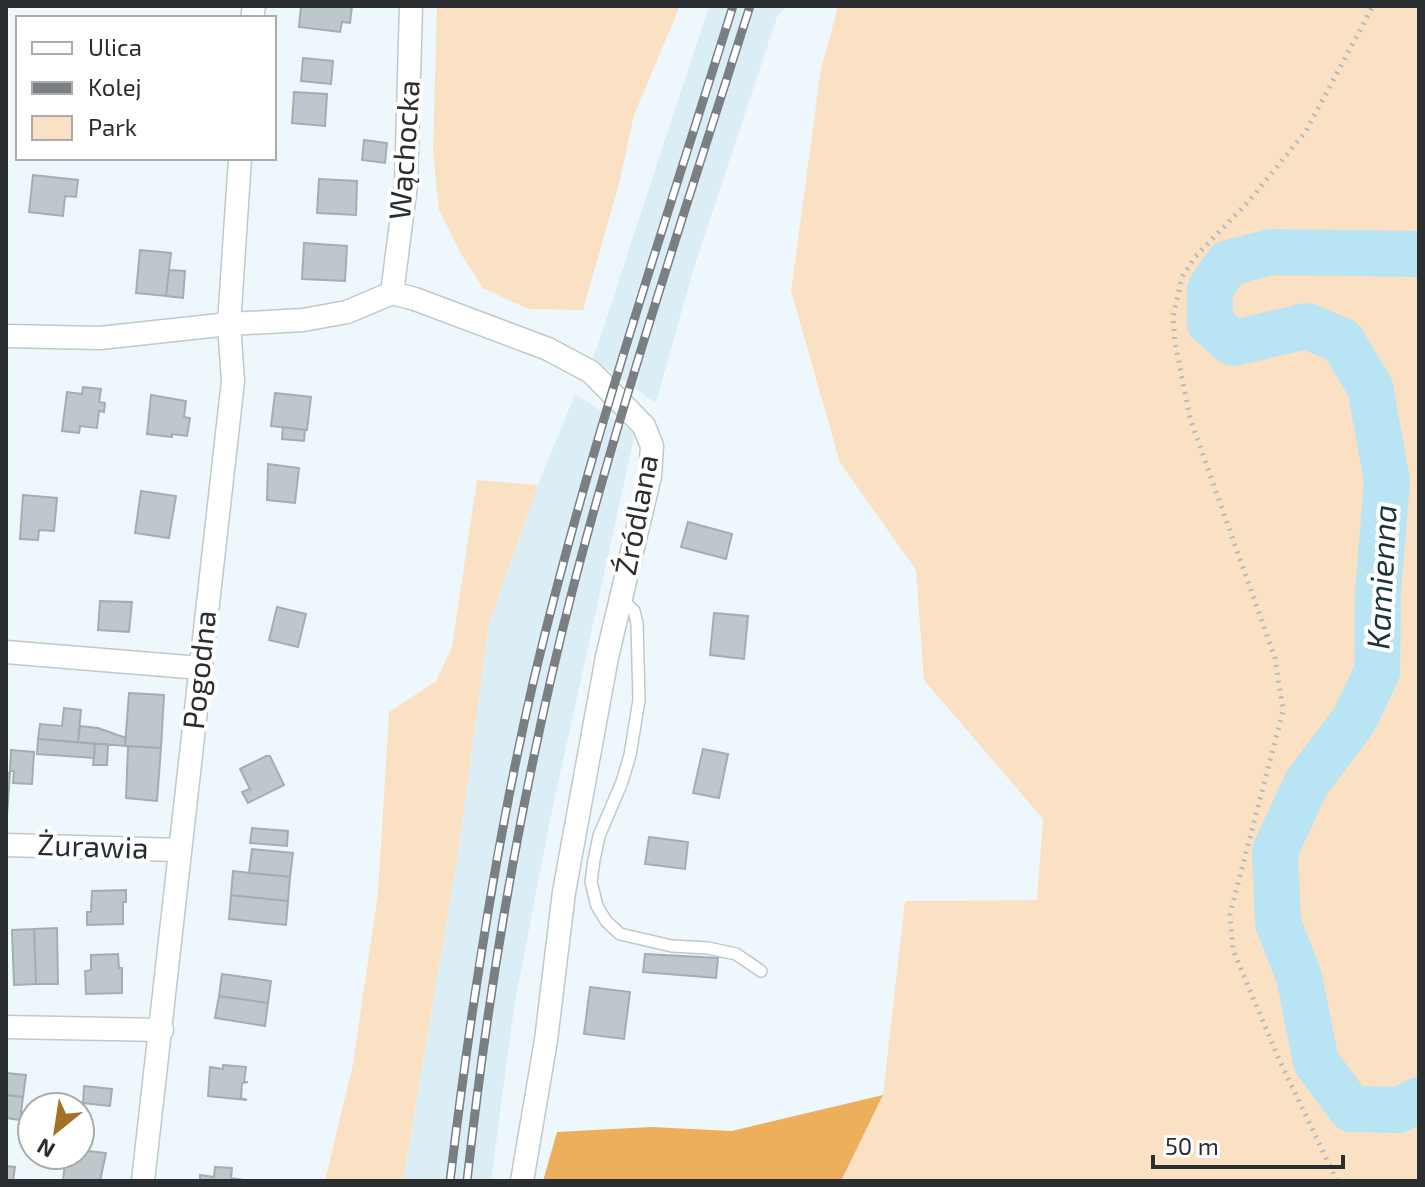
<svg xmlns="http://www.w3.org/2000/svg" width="1425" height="1187" font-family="'Exo 2',sans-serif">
<rect width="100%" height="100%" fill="#eef8fc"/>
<path fill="#dceef5" d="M709 6H787L777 17 693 271 656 403 593 359Z
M575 394 635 433 549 825 514 1008 491 1181H403L458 853 489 623 538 485Z"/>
<path fill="#fae1c3" d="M437 6H680L634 115 619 184 583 310 528 309 483 288 461 254 439 210 433 151Z
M838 6H1419V1181H841L883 1095 905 901 1037 900 1043 819 924 680 916 570 840 463 791 291 821 69Z
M477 480 538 485 489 623 458 853 403 1181H325L353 1064 378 893 389 712 436 681 452 647Z"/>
<path fill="#eeaf5c" d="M883 1095 841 1181H543L557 1132 651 1127 732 1131Z"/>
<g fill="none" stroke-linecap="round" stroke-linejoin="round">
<path stroke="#b9e4f4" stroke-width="46" d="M1419 254 1271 252 1228 263 1210 289V323L1233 343 1307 326 1342 341 1370 387 1387 481 1378 592 1377 672 1354 720 1306 784 1275 851 1278 923 1299 977 1316 1062 1351 1109 1399 1110 1419 1100"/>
</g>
<path fill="#bec7cb" stroke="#a4adb1" stroke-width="2" d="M301 6H352L350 23 342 22 340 32 299 27Z
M303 58 333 61 331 84 301 81Z
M294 92 327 94 325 126 292 123Z
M364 140 387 143 385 163 362 160Z
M33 175 78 180 76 197 65 196 63 216 29 212Z
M319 179 357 181 356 215 317 213Z
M304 243 347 246 345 281 302 279Z
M140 250 171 253 166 296 136 293Z
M169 270 185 271 183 298 166 296Z
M83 387 101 389 99 402 105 403 104 412 99 411 97 428 80 426 79 433 62 431 67 392 82 394Z
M275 393 311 397 307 430 271 426Z
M151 395 186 401 184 417 190 418 187 436 172 434V437L147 434Z
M283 427 305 430 304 441 282 439Z
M268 464 299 468 295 503 267 500Z
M141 491 176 496 169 538 135 533Z
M23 495 57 498 54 531 39 530 38 540 20 539Z
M688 522 732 534 726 559 681 547Z
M100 601 132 602 129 632 98 630Z
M277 607 306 614 298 647 269 640Z
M714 613 748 616 744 659 710 655Z
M129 693 164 695 161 748 125 746Z
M64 708 81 710 78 742 38 739 40 724 62 726Z
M80 726 98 728 126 738 125 746 78 742Z
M38 739 95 744 94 758 37 754Z
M95 744H108L107 765H93Z
M128 746 161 748 157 801 126 798Z
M703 749 728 754 719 798 693 793Z
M11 750 34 752 32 784 13 783 14 771H10Z
M266 756H270L284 785 248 803 242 792 250 789 240 769Z
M6 773H10L7 816H6Z
M252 828 288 831 287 846 250 843Z
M649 837 688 842 685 869 645 864Z
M252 849 293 853 290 877 249 873Z
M233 871 290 877 288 901 231 895Z
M126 890V902H123V924L87 925V912H91L92 891Z
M231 895 288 901 286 925 229 919Z
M57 928 58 984H36L34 929Z
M34 929 36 984 14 985 12 930Z
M118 954 119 968H122V993L86 994 85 971 91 970V955Z
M645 954 718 958 716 978 643 972Z
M222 974 271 981 268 1003 219 996Z
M590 987 630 992 624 1039 584 1034Z
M219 996 268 1003 265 1026 215 1018Z
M223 1065 246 1067 244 1082H248L242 1083 241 1098 247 1100 208 1096 210 1067 223 1069Z
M6 1073 26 1075 23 1097 6 1095Z
M84 1086 112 1089 110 1106 83 1103Z
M6 1095 23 1097 20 1120 6 1118Z
M80 1150 106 1153 100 1181H63L65 1163H70V1155H80Z
M6 1166 15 1167 13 1181H6Z
M215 1167 232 1168 231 1178 250 1181H200V1175L214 1177Z"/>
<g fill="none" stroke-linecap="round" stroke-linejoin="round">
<defs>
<path id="service" d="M621 599 634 611 637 623 639 700 630 755 622 782 599 836 594 860 591 882 597 906 606 921 620 934 672 946 708 948 736 954 761 971"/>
<path id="minor" d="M252 18 254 6
M392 293 406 185 411 6
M6 336 100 338 229 324 303 320 347 312 392 293 415 299 548 349 591 372 644 426 652 446 650 476 607 657 564 892 546 1040 522 1181
M6 652 200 668
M6 845 180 850
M6 1027 162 1030
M143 1181 233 381 229 324 240 158"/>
</defs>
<use href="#service" stroke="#bfc9cc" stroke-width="14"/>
<use href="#minor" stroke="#bfc9cc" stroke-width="25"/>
<path stroke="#b3bbbe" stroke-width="5" stroke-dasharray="2 6" stroke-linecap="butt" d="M1337 1181 1278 1057 1233 950 1230 914 1283 711 1275 658 1190 418 1175 343 1173 317 1182 277 1195 257 1249 201 1306 131 1373 6"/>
<use href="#service" stroke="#fff" stroke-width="11"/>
<use href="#minor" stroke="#fff" stroke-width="22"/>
<defs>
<path id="rail" d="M450 1181C470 1014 495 847 533 683 587 454 663 230 733 6
M467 1181C489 981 523 783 573 588 624 392 689 199 750 6"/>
</defs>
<use href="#rail" stroke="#797f82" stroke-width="9"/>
<use href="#rail" stroke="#fff" stroke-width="6" stroke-dasharray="18" stroke-linecap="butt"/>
</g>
<g text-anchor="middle" stroke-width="8" stroke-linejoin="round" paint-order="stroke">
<g font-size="30" fill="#2a2e30" stroke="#fff">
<text transform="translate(405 150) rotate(-86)" y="10">Wąchocka</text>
<text transform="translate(637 515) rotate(-79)" y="10">Źródlana</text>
<text transform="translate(200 670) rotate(-84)" y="10">Pogodna</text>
<text transform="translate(93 847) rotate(2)" y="10">Żurawia</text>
</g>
<g font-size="32" font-style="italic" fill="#1d333b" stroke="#fff">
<text transform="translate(1382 577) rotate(-87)" y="11">Kamienna</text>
</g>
</g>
<rect width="1425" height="1187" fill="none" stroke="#2a2e30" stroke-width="16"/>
<rect x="16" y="16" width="260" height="144" fill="#ffffff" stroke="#aaabac" stroke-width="2"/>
<rect x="32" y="42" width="40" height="12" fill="#ffffff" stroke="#aaabac" stroke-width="2"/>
<text x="88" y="56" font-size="24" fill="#2a2e30">Ulica</text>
<rect x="32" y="82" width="40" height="12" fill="#797f82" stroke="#aaabac" stroke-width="2"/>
<text x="88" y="96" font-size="24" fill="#2a2e30">Kolej</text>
<rect x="32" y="116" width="40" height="24" fill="#fae1c3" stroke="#aaabac" stroke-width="2"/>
<text x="88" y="136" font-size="24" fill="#2a2e30">Park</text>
<g transform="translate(56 1131) rotate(210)"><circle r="38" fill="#ffffff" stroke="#aaabac" stroke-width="2"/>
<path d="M0-6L14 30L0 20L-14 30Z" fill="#a57129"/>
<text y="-12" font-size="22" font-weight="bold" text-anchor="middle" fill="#2a2e30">N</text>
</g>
<path d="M1153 1155v12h190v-12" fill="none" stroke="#2a2e30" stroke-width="4"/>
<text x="1165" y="1155" font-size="24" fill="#2a2e30" stroke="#ffffff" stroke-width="6" paint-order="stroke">50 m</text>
</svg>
